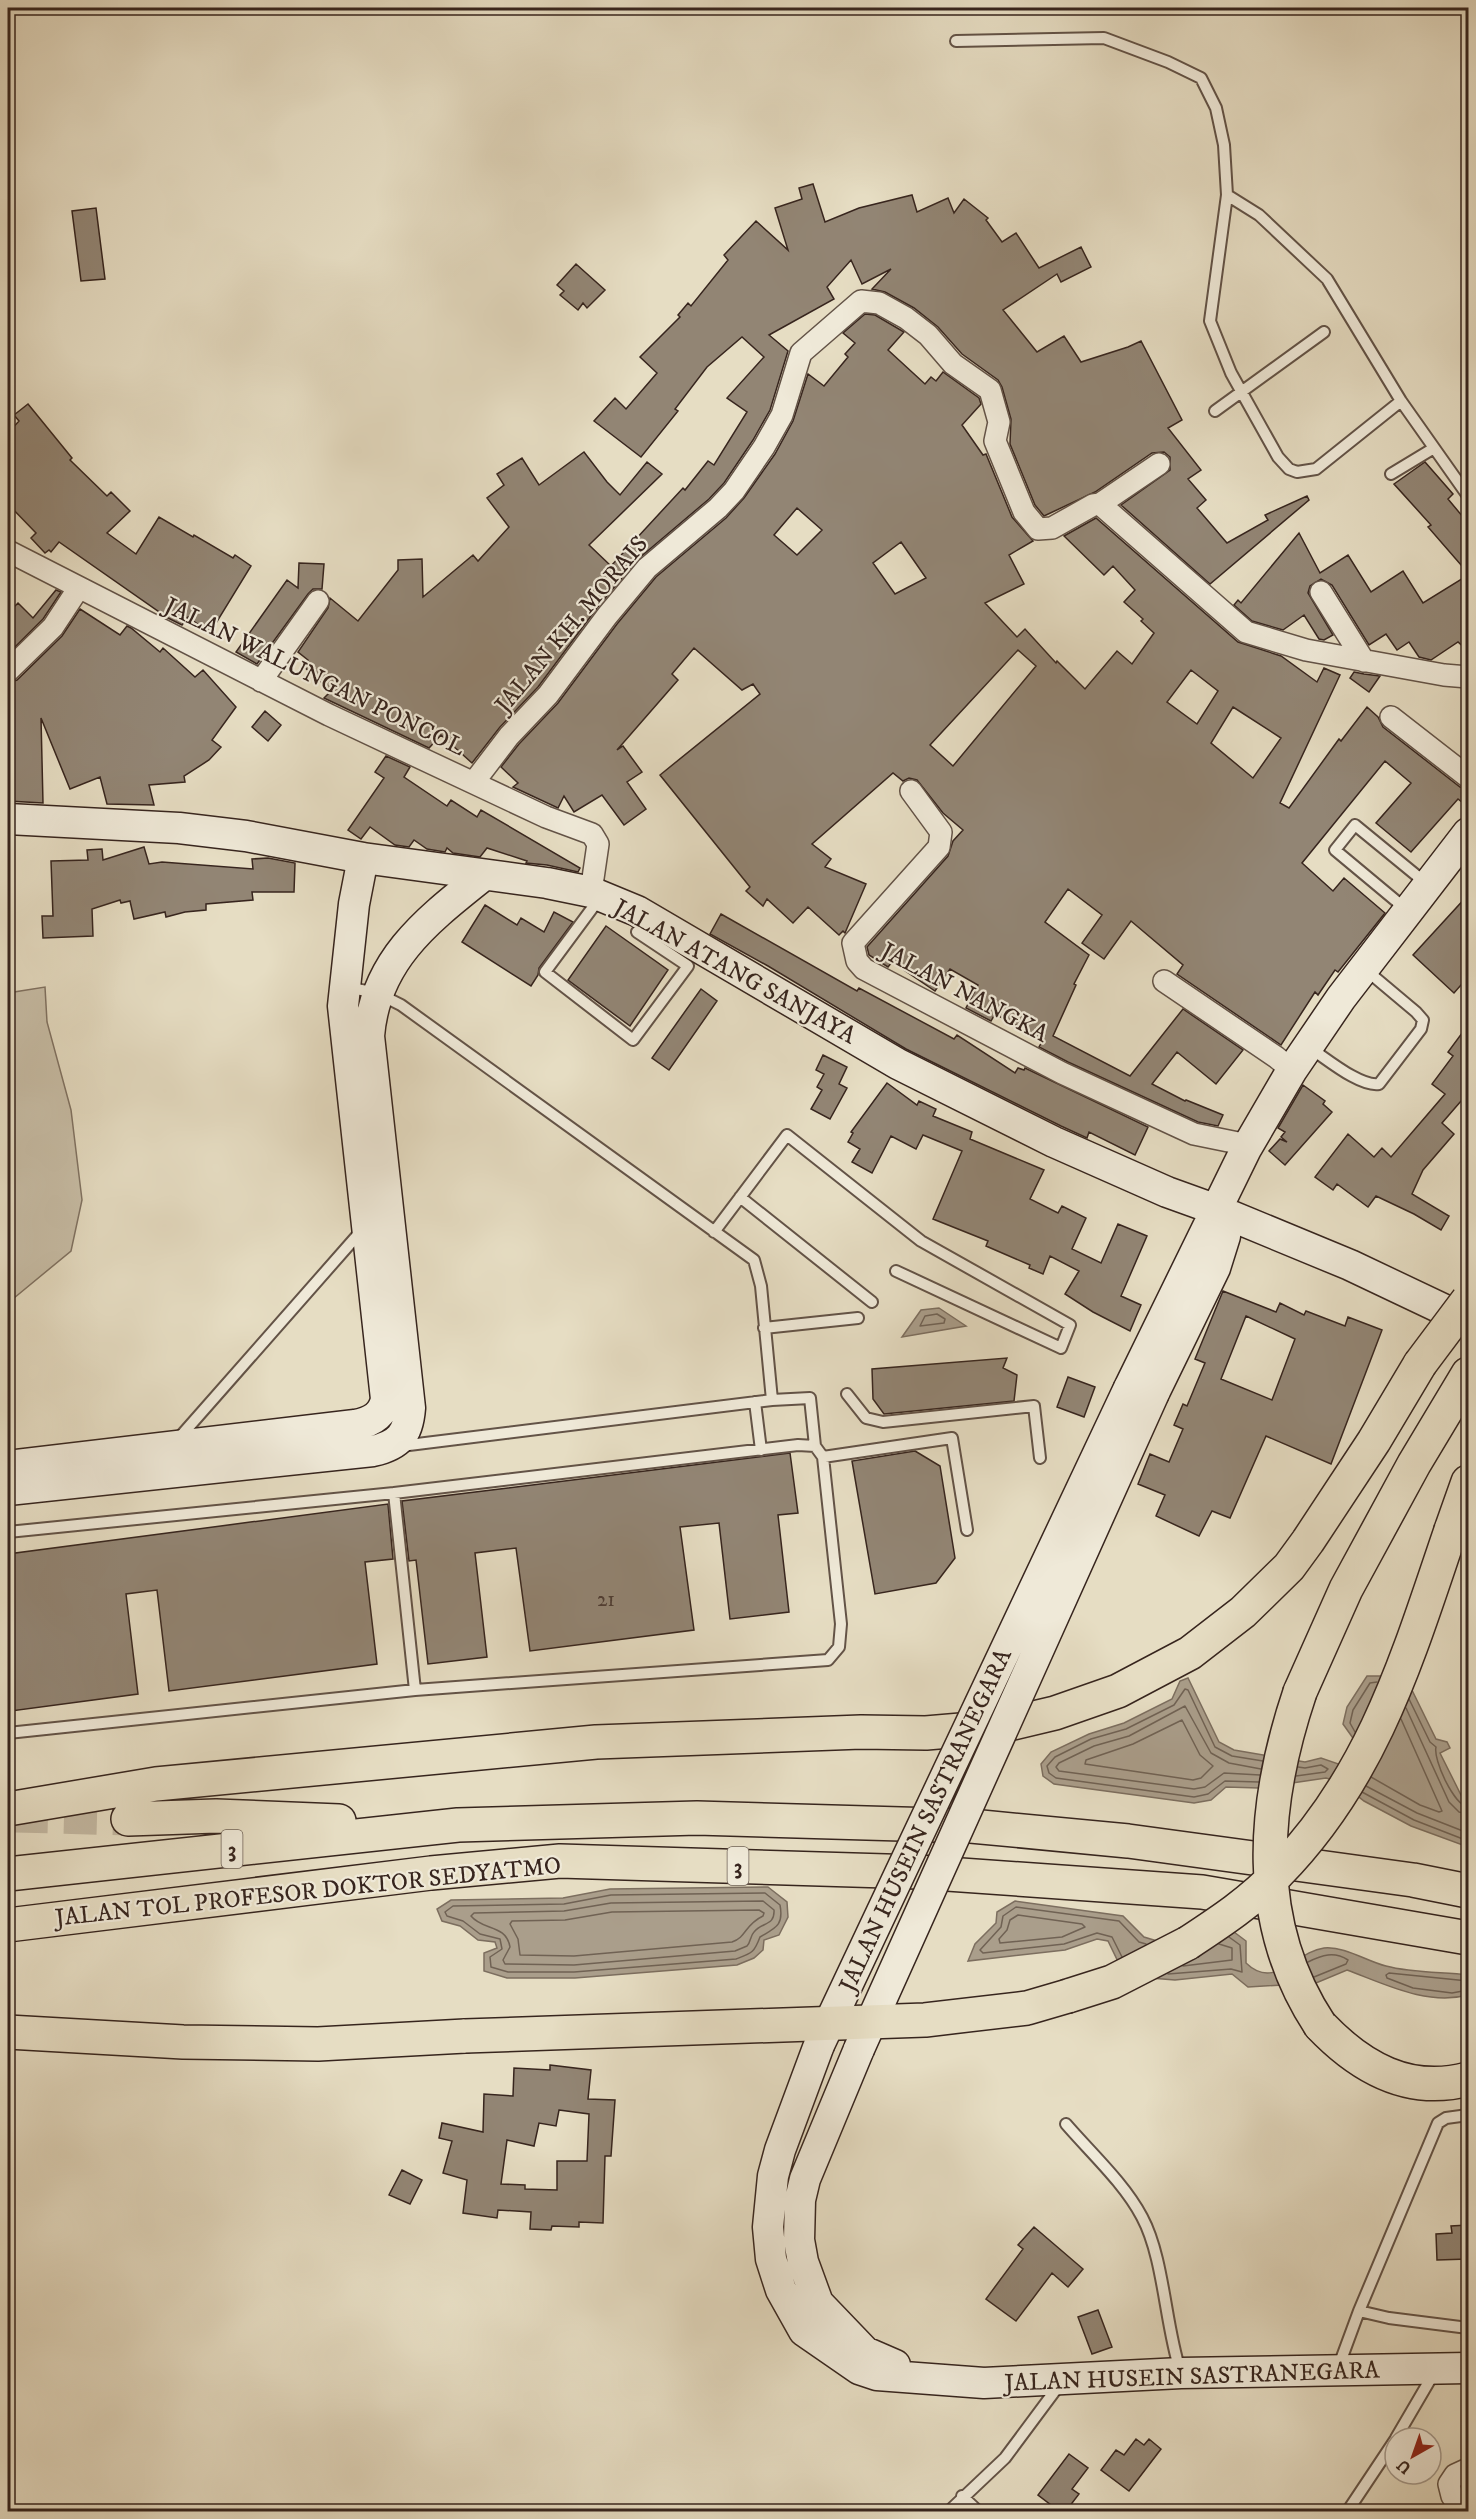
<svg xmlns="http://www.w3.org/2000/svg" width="1476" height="2519" font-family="'IM FELL DW Pica',serif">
<rect width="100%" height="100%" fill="#e6ddc3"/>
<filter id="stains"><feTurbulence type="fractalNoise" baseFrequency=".00333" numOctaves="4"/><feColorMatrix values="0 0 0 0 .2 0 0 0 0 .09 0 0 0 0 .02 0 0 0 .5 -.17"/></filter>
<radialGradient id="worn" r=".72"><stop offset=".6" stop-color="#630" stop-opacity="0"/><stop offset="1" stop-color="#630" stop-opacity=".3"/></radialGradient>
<path fill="#c8bea7" stroke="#807262" stroke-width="1.5" d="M45 987 47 1022 71 1110 82 1200 71 1251 8 1303V993Z"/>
<path fill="#aa9e8b" stroke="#7c6e5f" stroke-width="1.5" d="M939 1308 966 1326 902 1337 921 1310Z
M1367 1676H1390L1408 1682 1436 1739 1447 1742 1450 1748 1440 1753 1461 1795 1468 1803V1847L1411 1826 1364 1801 1340 1782 1326 1778 1259 1788 1226 1787 1211 1800 1194 1803 1054 1784 1043 1776 1041 1764 1051 1752 1089 1734 1124 1723 1172 1699 1180 1681 1188 1678 1219 1742 1234 1750 1305 1762 1321 1758 1344 1766 1360 1748 1343 1724 1347 1707Z
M768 1887 787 1902 788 1917 779 1935 764 1940 763 1950 754 1958 737 1965 575 1978H507L484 1971V1953L497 1948 495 1942 478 1940 460 1926 442 1921 437 1909 451 1900 563 1898 610 1889Z
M1015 1901 1123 1916 1144 1937 1167 1944 1234 1932 1246 1941V1963C1275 1991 1295 1952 1324 1948 1345 1946 1366 1961 1386 1966 1412 1973 1442 1972 1468 1975V1995C1427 2006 1385 1984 1347 1970L1316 1983 1248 1987 1232 1974 1175 1980 1125 1976 1108 1941 1097 1939 1065 1950 968 1961 975 1944 996 1923 997 1912Z"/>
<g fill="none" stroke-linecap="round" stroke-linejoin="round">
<path stroke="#706254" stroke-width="1.5" d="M937 1314 945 1319 944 1323 920 1326 925 1316Z
M1409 1699 1430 1742 1436 1747C1433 1760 1454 1805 1468 1807
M1406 1708 1449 1802 1459 1812 1468 1814
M1182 1720 1200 1755 1213 1766 1201 1778 1193 1780 1085 1764 1086 1760 1133 1744Z
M1355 1732 1350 1723 1353 1710 1370 1683 1377 1682
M1260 1775 1224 1773 1205 1787 1194 1789 1059 1771 1056 1767 1059 1763 1094 1746 1129 1736 1185 1706 1211 1753 1229 1763 1261 1769
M1296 1776 1325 1772 1328 1769 1321 1765 1305 1768 1298 1767
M1371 1777 1420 1805 1439 1812 1442 1811 1401 1719
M1259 1782 1225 1781 1208 1794 1194 1797 1056 1778 1049 1773 1047 1766 1055 1757 1091 1739 1126 1729 1174 1705 1185 1689 1188 1690 1215 1747 1232 1756 1263 1761
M1366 1786 1417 1813 1468 1833
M1362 1792 1414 1820 1468 1841
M765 1893 780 1905C784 1926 775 1928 760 1937 754 1953 752 1953 736 1959L574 1972H508L491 1967 490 1957 502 1949 500 1939 480 1934 463 1921 447 1916 445 1912 453 1906 564 1904 611 1895Z
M763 1901 774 1910C775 1926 762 1922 754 1932 750 1936 751 1942 747 1946L735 1951 574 1965 505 1964 503 1960 510 1947C506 1924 483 1931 471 1916L474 1913 564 1911 611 1903Z
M759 1910 764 1913 763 1916C744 1925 747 1937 732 1942L574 1956 520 1955 518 1939 510 1924 512 1921 565 1920 612 1912Z
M1018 1915 1082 1924 1085 1927 1062 1937 1000 1943 999 1939 1007 1930 1010 1920Z
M1122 1957 1112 1937 1097 1933 1064 1944 983 1953 980 1950 1001 1927 1003 1916 1016 1907 1119 1921 1139 1942 1146 1944
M1308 1962C1322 1955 1334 1951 1348 1960L1346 1964 1314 1977
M1183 1966 1232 1960V1948L1219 1944
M1168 1974 1231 1969 1242 1972 1240 1945 1229 1937
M1468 1981 1389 1973 1386 1975 1387 1978 1413 1988 1452 1993 1468 1990"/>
</g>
<path fill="#928574" stroke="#37251e" stroke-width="1.5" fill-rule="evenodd" d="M813 184 825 222 859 208 912 195 917 212 948 198 954 213 964 199 988 218 986 220 1002 242 1016 233 1039 268 1081 247 1091 267 1061 282 1057 274 1003 310 1037 352 1064 336 1081 362 1128 347 1141 341 1182 420 1168 428 1201 470 1188 479 1206 500 1197 508 1227 543 1268 520 1265 515 1307 496 1309 500 1210 584 1121 505 1170 470V457L1164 452 1152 453 1095 492 1044 516 1035 505 1010 444 1011 419 1002 387 998 380 962 354 938 327 914 308 885 292 872 289 891 269 862 284 851 260 827 287 834 299 769 335 788 351 770 410 753 440 724 483 709 499 637 560 597 608 538 687 500 727 472 763 441 735 429 748 324 698 331 691 303 666 308 660 298 652 328 608 330 598 358 621 398 570V560L422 559 423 597 473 555 478 561 509 527 487 498 504 485 497 474 522 458 539 485 584 452 607 482 620 495 647 462 662 474 589 545 611 566 683 488 685 490 708 461 714 465 747 412 727 398 764 357 742 337 707 367 675 409 678 411 641 457 594 421 615 398 626 409 657 373 640 357 680 317 678 315 688 303 691 306 728 260 724 255 756 221 788 250 775 208 802 199 799 188Z
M96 208 105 279 81 281 72 211Z
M576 264 605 290 587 308 583 303 578 310 560 295 564 291 557 285Z
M865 314 875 315 904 332 888 350 925 384 931 377 936 381 943 372 979 398 981 404 962 425 983 455 986 454 1012 517 1033 541 1009 555 1024 584 985 603 1017 637 1025 629 1056 663 1057 661 1085 689 1117 651 1132 664 1154 633 1141 621 1143 619 1124 602 1135 590 1113 566 1104 575 1064 536 1096 518 1238 642 1281 656 1317 682 1324 668 1340 675 1280 803 1289 808 1339 739 1341 741 1367 707 1378 717 1383 727 1460 787 1468 789V807L1458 799 1411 852 1376 823 1411 783 1385 761 1302 863 1333 891 1344 878 1385 913 1338 972 1335 970 1318 995 1315 992 1281 1045 1177 974 1183 965 1131 921 1104 959 1082 943 1102 915 1068 889 1045 922 1089 955 1074 984 1076 985 1053 1036 1130 1076 1183 1009 1243 1050 1216 1084 1177 1052 1152 1084 1185 1101 1186 1100 1223 1115 1218 1126 1198 1122 1068 1062 1039 1047 1043 1040 995 1014 991 1021 966 1008 978 985 950 969 935 991 892 962 888 967 869 955 867 947 948 856 953 841 963 830 943 813 917 780 909 778 903 781 893 773 812 844 831 859 825 867 866 884 845 933 843 931 839 935 808 907 793 923 767 899 763 906 746 891 750 887 660 775 760 694 753 684 742 690 694 648 672 674 678 680 617 750 623 746 642 772 627 782 646 809 624 825 602 795 574 812 564 796 558 808 513 787 518 783 501 767 519 744 558 703 617 624 656 577 726 518 744 498 775 454 793 421 808 374 824 386 848 357 845 354 855 343 843 333ZM797 508 822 530 797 555 774 535ZM901 542 926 578 895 594 873 563ZM1018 650 1036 666 953 766 930 745ZM1191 670 1218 691 1197 724 1167 702ZM1233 707 1281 738 1253 778 1211 743Z
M28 404 72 458 70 460 107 496 111 492 130 511 107 533 136 554 159 517 193 537 194 535 233 558 235 555 251 566 210 633 188 617 182 625 168 618 59 542 51 552 49 550 45 553 31 538 36 533 8 504V433L19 421 14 415Z
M1425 462 1453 494 1448 499 1468 523V573L1428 527 1431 525 1394 484Z
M1299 533 1320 573 1348 555 1371 592 1403 571 1423 603 1468 575V651L1458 642 1431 660 1419 657 1409 642 1397 650 1386 634 1369 645 1332 585 1321 579 1310 586 1308 593 1333 635 1324 640 1319 639 1304 615 1283 630 1252 621 1234 605 1238 600 1241 603Z
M299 563 324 564 322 589H313L308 594 257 664 236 652 287 580 298 588Z
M56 590 61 592 43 619 8 654V613L18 603 33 618Z
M80 609 120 635 127 626 131 628 160 652 163 648 195 677 203 670 236 707 212 740 221 747 209 760 184 776 185 782 149 785 154 805 107 804 100 777 70 789 41 718 43 803 8 801V683L17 680 62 636Z
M1354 672 1364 674 1380 676 1369 692 1350 678Z
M265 711 281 725 268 741 252 727Z
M386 756 410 767 404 777 447 806 451 800 477 817 481 810 580 868 578 872 547 865 526 863 527 861 487 848 480 857 453 853 447 848 445 852 427 849 414 840 409 847 395 845 370 827 361 839 348 830 384 778 375 772Z
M144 847 149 864 162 862 253 869 252 859 268 858 295 863 294 892H252L253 900 206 904V910L185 912 166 917 165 912 134 919 130 901 121 903 120 900 92 909 93 936 43 938 42 916H53L51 861 88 860 87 850 102 849 103 860Z
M1468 895V977L1454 993 1413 955Z
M485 905 517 925 521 918 544 932 554 912 573 922 539 968 538 975 531 986 462 942Z
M721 914 857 991 859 988 954 1039 957 1035 1015 1073 1018 1068 1024 1070 1025 1068 1148 1127 1135 1155 1089 1132 1087 1138 1061 1126 906 1049 768 966 710 934Z
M606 926 668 970 630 1026 568 980Z
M701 989 717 1001 669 1070 652 1058Z
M1468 1025V1093L1442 1123 1454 1134 1423 1170 1412 1194 1449 1216 1441 1230 1414 1214 1376 1196 1368 1207 1337 1184 1333 1190 1315 1177 1348 1134 1374 1157 1382 1148 1391 1157 1445 1094 1432 1084 1453 1056 1448 1052Z
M823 1055 847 1067 839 1084 847 1088 830 1119 811 1109 822 1090 817 1087 824 1074 816 1070Z
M887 1083 917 1105 919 1101 936 1109 933 1116 972 1132 970 1139 1044 1170 1030 1199 1058 1213 1062 1206 1086 1218 1072 1249 1101 1263 1118 1224 1147 1236 1121 1296 1141 1305 1130 1331 1093 1312 1065 1294 1079 1271 1050 1256 1043 1274 1029 1268 1030 1265 986 1246 988 1241 933 1219 962 1151 923 1135 916 1149 891 1136 872 1173 852 1162 860 1149 848 1142 853 1133 851 1132Z
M1303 1085 1325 1101 1323 1104 1332 1112 1285 1165 1269 1151 1280 1139 1287 1142 1281 1137 1285 1132 1278 1128Z
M1223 1291 1276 1312 1280 1303 1304 1315 1306 1311 1345 1326 1348 1317 1382 1330 1331 1464 1266 1436 1230 1518 1212 1511 1199 1536 1156 1516 1165 1495 1138 1484 1150 1454 1169 1462 1183 1429 1174 1425 1183 1404 1187 1406 1205 1363 1195 1359ZM1246 1316 1295 1339 1272 1400 1221 1379Z
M1007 1358 1003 1368 1017 1375 1014 1401 884 1414 873 1399 872 1369Z
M1068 1377 1095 1387 1084 1417 1057 1407Z
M915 1451 940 1466 955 1558 936 1583 875 1594 852 1461Z
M790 1453 798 1513 778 1515 789 1612 730 1619 719 1523 680 1527 694 1630 530 1651 516 1548 475 1553 487 1657 428 1664 416 1560 409 1561 402 1501Z
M388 1504 393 1559 365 1562 377 1664 169 1691 157 1590 126 1594 138 1694 11 1711 8 1684V1554Z
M550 2065 591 2070 588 2099 615 2100 611 2156H605L603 2223 579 2222V2227L552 2226 551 2230 530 2229 531 2212 498 2210 497 2218 463 2213 467 2180 443 2173 452 2141 439 2138 442 2123 483 2132 484 2094 513 2096 514 2068 550 2070ZM559 2110 589 2114 587 2161H557V2190L525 2189V2185L501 2184 507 2140 534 2146 539 2123 556 2126Z
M402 2170 422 2180 410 2204 389 2195Z
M1468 2225V2259L1437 2260 1436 2234 1452 2233 1451 2226Z
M1034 2227 1083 2269 1068 2287 1052 2273 1016 2321 986 2299 1023 2249 1018 2245Z
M1098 2310 1112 2347 1092 2354 1078 2317Z
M1136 2439 1144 2445 1149 2439 1161 2449 1129 2491 1101 2470 1116 2450 1124 2455Z
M1069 2454 1088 2468 1072 2489 1079 2494 1066 2511H1059L1038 2495Z"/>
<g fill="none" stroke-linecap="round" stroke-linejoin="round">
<path stroke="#c3b8a2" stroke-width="33" stroke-dasharray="33 16" stroke-linecap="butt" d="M15 1816 128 1819"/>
<defs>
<path id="lane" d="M956 41 1104 38 1168 62 1201 78 1216 108 1224 145 1227 195 1259 215 1327 279 1401 401 1468 496
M1227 195 1210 321 1231 373 1278 457 1289 469 1297 472 1316 469 1401 401
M1215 411 1324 332
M1391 474 1434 448
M599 899 545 972 633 1040 688 966 637 932
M1407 910 1335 850 1355 825 1427 884
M346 987 377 993 401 1005 754 1260 761 1286 772 1400
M1310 1048C1327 1059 1360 1087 1379 1084L1421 1029 1423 1020 1416 1012 1366 970
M740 1197 872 1302
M714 1232 787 1135 921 1241 1070 1325 1061 1348 896 1271
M764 1328 858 1318
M847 1394 866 1418 883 1422 1034 1406 1040 1458
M755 1402 761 1450
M179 1438 363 1229
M823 1457 952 1438 967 1530
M394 1493 415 1690
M8 1532 394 1493 798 1445 815 1446
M8 1733 415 1690 828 1660 839 1647 841 1624 823 1457 815 1446 810 1398 772 1400 401 1446
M1066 2124C1091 2153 1124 2183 1142 2217 1164 2258 1165 2324 1180 2370
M1359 2311 1389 2318 1468 2328
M1338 2368 1359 2311 1438 2123 1446 2118 1468 2115
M1396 2438 1434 2373
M962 2496 979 2512
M948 2512 1005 2458 1060 2384
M1347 2512 1395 2440"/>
<path id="street" d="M1100 504 1159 464
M8 551 329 715 546 817 592 834 598 844 591 892
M1321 592 1364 661
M8 671 53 627 78 589
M261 681 318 601
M1391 717 1468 777
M474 782 509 736 548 695 607 616 647 568 718 508 734 491 764 447 782 415 801 353 861 301 879 303 906 318 928 335 953 364 990 390 999 422 995 441 1024 512 1038 529 1052 528 1093 505 1100 504 1246 632 1306 650 1444 675 1468 677
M911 791 941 832 939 847 853 943 857 961 864 969 1062 1073 1194 1134 1248 1145
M1164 981 1276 1057 1292 1070
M1463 2512 1452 2496 1449 2484 1455 2475 1468 2469"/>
<path id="secondary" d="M8 819 179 828 246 836 363 858 547 883 591 892 637 911 898 1064 1054 1142 1167 1192 1217 1210 1350 1265 1468 1321
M1129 1388 1246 1149 1292 1070 1341 998 1468 833
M1154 1393 1215 1268 1225 1236 1217 1210
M8 1466 355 1425C372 1422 383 1415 386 1399L343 1006 354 904 363 858
M8 1490 373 1451C399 1445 408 1435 410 1408L369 1036C375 959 429 919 484 875
M819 2045 780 2150 773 2176 768 2227 771 2259 781 2290 804 2331 859 2369 877 2375 984 2383 1181 2373 1468 2368
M859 2049 805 2179 800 2200 799 2240 803 2262 818 2303 865 2352 895 2365"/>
<path id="highway" d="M1451 1530 1468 1482
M1300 1692 1346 1589 1414 1464 1468 1374
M8 1809 156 1784 596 1742 861 1732 926 1733 996 1727 1055 1713 1118 1691 1190 1653 1243 1612 1289 1567 1308 1541 1374 1441 1420 1364
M128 1819 216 1816 339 1821
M8 1874 458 1825 697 1818 971 1826 1128 1841 1413 1880 1468 1891
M8 1925 431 1873 560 1861 919 1872 1202 1892 1468 1938
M1068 1996 1112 1982 1188 1943
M1320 2025C1361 2068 1409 2095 1468 2079
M8 2032 183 2042 318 2044 465 2036"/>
</defs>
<use href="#lane" stroke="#635347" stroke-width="14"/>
<use href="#street" stroke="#635347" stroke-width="24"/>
<use href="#secondary" stroke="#37251e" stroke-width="33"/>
<use href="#highway" stroke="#37251e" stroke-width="36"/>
<use href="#lane" stroke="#efe9d8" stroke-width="10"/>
<use href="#street" stroke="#efe9d8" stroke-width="21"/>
<use href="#secondary" stroke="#efe9d8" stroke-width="30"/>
<use href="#highway" stroke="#e6ddc3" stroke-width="33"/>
<defs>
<path id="secondary-bridge" d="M819 2045 1129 1388
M859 2049 1154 1393"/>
<path id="highway-bridge" d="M1420 1364 1468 1300
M1300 1692C1262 1805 1252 1922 1320 2025
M1188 1943C1220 1922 1252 1901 1278 1873 1374 1775 1408 1656 1451 1530
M465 2036 925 2020 1027 2008 1068 1996"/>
</defs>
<use href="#secondary-bridge" stroke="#37251e" stroke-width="33" stroke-linecap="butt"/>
<use href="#highway-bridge" stroke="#37251e" stroke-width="36" stroke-linecap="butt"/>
<use href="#secondary-bridge" stroke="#efe9d8" stroke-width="30"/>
<use href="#highway-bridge" stroke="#e6ddc3" stroke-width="33"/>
</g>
<g text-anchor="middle" stroke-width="4.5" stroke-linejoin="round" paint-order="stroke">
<g font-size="21" fill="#4e3d34">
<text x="606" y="1606">21</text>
</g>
<g fill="#efe9d8" stroke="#6e6056" stroke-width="1.5">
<rect x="221.5" y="1830" width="21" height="38" rx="4.5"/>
<rect x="727.5" y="1847" width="21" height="38" rx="4.5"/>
</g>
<g font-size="22" font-weight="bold" fill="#37251e">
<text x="232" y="1857">3</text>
<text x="738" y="1874">3</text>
</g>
<g font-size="24" fill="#37251e" stroke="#efe9d8">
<text transform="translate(571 624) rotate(-50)" y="8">JALAN KH. MORAIS</text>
<text transform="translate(315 676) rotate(26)" y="8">JALAN WALUNGAN PONCOL</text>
<text transform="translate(735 971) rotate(29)" y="8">JALAN ATANG SANJAYA</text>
<text transform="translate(965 992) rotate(28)" y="8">JALAN NANGKA</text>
<text transform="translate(925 1820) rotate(-65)" y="8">JALAN HUSEIN SASTRANEGARA</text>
<text transform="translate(308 1891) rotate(-6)" y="8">JALAN TOL PROFESOR DOKTOR SEDYATMO</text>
<text transform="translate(1192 2376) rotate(-2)" y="8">JALAN HUSEIN SASTRANEGARA</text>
</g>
</g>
<rect width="1476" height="2519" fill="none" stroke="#e6ddc3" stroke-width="30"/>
<rect x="9" y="9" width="1458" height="2501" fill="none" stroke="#37251e" stroke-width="3"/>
<rect x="15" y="15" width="1446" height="2489" fill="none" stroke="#37251e" stroke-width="1.5"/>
<g transform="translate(1413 2456) rotate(220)"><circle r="28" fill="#efe9d8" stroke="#a59b8e" stroke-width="1.5"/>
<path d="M0-4.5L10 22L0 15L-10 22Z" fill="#8f2418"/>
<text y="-9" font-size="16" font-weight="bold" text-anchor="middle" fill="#37251e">U</text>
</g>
<rect width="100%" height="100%" filter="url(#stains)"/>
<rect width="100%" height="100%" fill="url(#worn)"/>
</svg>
